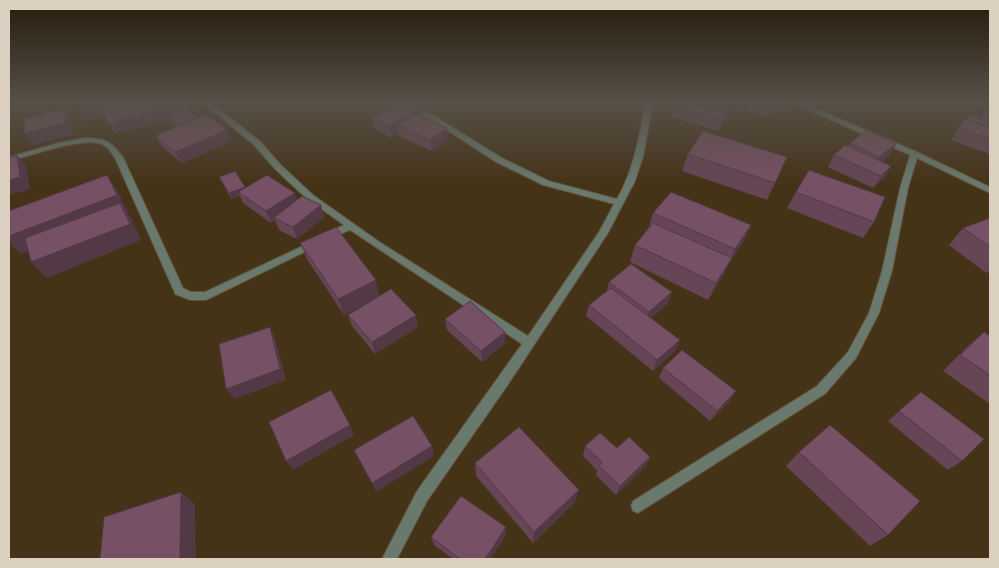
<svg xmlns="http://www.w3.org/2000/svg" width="999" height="568" font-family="'Roboto Serif',serif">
<rect width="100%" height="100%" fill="#453318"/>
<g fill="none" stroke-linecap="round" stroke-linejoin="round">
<defs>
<path id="street" d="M9 103H15L9 106Z
M203 103H211L260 141 281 165 313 195 378 241 528 336 599 232 614 204 543 185 496 162 405 103H414L502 158 549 181 617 199C634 169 639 137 645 103H653L643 157 635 181 608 233 507 386 427 501 397 559H382L417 491 522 344 350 230 329 239H323L321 237 323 235 344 225 307 199 275 169 254 145Z
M793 103H803L917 152 990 187V193L917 158 908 188 892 271 879 313 856 358 825 394 638 513 633 511 631 506 633 501 817 386 848 352 869 313 882 271 900 188 910 155Z
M85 138C106 138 110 141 123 157L183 288 191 292H205L311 242 314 241 319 244 317 246 206 300H190L175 294 174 291 115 158C112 154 109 148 105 146 86 134 30 157 9 161V157L58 143Z"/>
</defs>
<use href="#street" stroke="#604f36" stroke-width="2"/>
<use href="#street" fill="#69796d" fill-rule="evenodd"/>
</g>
<path fill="#654556" d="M180 103 183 110 197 117 227 130 232 141 182 163 162 147 156 136 177 126 172 122 170 120 115 134 108 123 106 115 85 121 116 104Z
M671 103H741L737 106 733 104 731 106 728 118 724 120 722 126 718 131 671 116 674 104Z
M746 103H781L766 117 744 108Z
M829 103H838L835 106Z
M972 103H990V154L951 140 965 119H979L986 110Z
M421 109 422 116 448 140 432 151 399 136 398 134 391 138 374 128 372 117Z
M850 143 889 156 881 162 891 166 884 178 873 188 828 167 834 155 848 147Z
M688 154 787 157 767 200 682 171Z
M219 177 245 188 297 200 324 217 297 239 279 230 275 220 271 223 243 203 240 196 231 199Z
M796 192 874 222 863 238 787 208Z
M653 213 751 225 743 242 729 263 724 274 708 300 630 262 635 245 649 227Z
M990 218V271L986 273 949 245 963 228Z
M300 243 380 296 418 327 375 354 352 326 348 315 367 303 344 315 307 259Z
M609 282 668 304 651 318 675 351 653 371 586 316 589 305 607 291Z
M445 319 505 343 482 362 447 330Z
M984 332 990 336V404L943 371 966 348Z
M663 368 729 402 710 421 659 378Z
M921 392 962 461 948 470 888 421Z
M585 446 617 448 650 457 646 466 616 495 596 475 597 470 583 456Z
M799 452 888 535 870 546 786 466Z
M475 463 575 502 533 543 476 476Z
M506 535 490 559H453L434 545 431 537Z"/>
<path fill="#533846" d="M99 103H116L119 111 85 121 78 109Z
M723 103H733L732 105 726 109 732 106 728 118 724 120 722 126 718 131 722 120 720 119 722 111Z
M773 103H781L766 117 771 105Z
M180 104 186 115 169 116 170 120 115 134 108 123Z
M64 108 72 120 73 135 33 145 24 133Z
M421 109 422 121 397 125 398 134 391 138 389 126Z
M447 128 448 140 432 151 430 140Z
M227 130 232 141 182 163 175 152Z
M896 144 889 156 872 168 879 157Z
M17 155 26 166 30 189 9 195V180Z
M891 166 884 178 873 188 881 176Z
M107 175 118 192 128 212H127L132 219 141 240 47 278 31 262 125 213 20 254 9 243V236Z
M245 187 243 195 238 192 240 196 231 199 229 193Z
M295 193 299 205 274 218 275 220 271 223 266 211Z
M321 205 324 217 297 239 293 227Z
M751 225 743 242 729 263 724 274 708 300 716 283 730 261 735 249Z
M376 280 380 297 344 315 338 299Z
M672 292 668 304 645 323 649 312Z
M416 315 418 327 375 354 372 342Z
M270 327 275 338 286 380 234 399 226 389Z
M505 332V343L482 362 481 351Z
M680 340 675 351 653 371 657 360Z
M736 391 729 402 710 421 717 411Z
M350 425 354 435 293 470 286 461Z
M432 446 434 456 376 492 372 483Z
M650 457 646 466 616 495 620 486Z
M579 490 575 502 533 543 534 532Z
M181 492 195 504 196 559H180Z
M506 527V535L490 559H485Z"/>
<path fill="#765064" stroke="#533846" d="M76 103H99L78 109Z
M118 103H180V104L108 123 103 107Z
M397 103H409L421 109 389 126 372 117Z
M674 103H694L726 114 722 120 674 104Z
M704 103H725L732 106 722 111Z
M64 108 65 123 24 133 25 119Z
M186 109 197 117 179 125 169 116Z
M205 114 227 130 175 152 156 136Z
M416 114 447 128 430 140 397 125Z
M969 115 990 123V128L966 119Z
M965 119 990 128V139L959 128Z
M867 130 896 144 879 157 850 143Z
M703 131 787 157 775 183 688 154Z
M845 145 891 166 881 176 834 155Z
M17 155 20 177 9 180V157Z
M809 170 885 197 874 222 796 192Z
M235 171 245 187 229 193 219 177Z
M107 175 117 195 9 236V211Z
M267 175 295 193 266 211 238 192Z
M671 192 751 225 735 249 653 213Z
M302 196 321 205 293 227 274 218Z
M120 203 130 224 31 262 25 238Z
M990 218V247L963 228Z
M653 223 732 258 716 283 635 245Z
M336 227 376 280 338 299 300 243Z
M631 264 672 292 649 312 609 282Z
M611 288 680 340 657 360 589 305Z
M391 289 416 315 372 342 348 315Z
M470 301 505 332 481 351 445 319Z
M270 327 280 369 226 389 219 344Z
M984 332 990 336V375L960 355Z
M682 350 736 391 717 411 663 368Z
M331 390 350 425 286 461 269 422Z
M921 392 984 439 962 461 899 411Z
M413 416 432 446 372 483 354 450Z
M830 425 920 501 888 535 799 452Z
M519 427 579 490 534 532 475 463Z
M600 433 617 448 629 437 650 457 620 486 599 466 602 462 585 446Z
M181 492 180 559H100L104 517Z
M461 496 506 527 485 559H460L431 537Z"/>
<linearGradient id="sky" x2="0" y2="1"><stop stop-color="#261c0d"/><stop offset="0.56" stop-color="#565048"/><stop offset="1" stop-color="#565048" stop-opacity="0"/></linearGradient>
<rect width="999" height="183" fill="url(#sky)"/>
<rect width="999" height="568" fill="none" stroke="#dcd1c1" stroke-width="20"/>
</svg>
